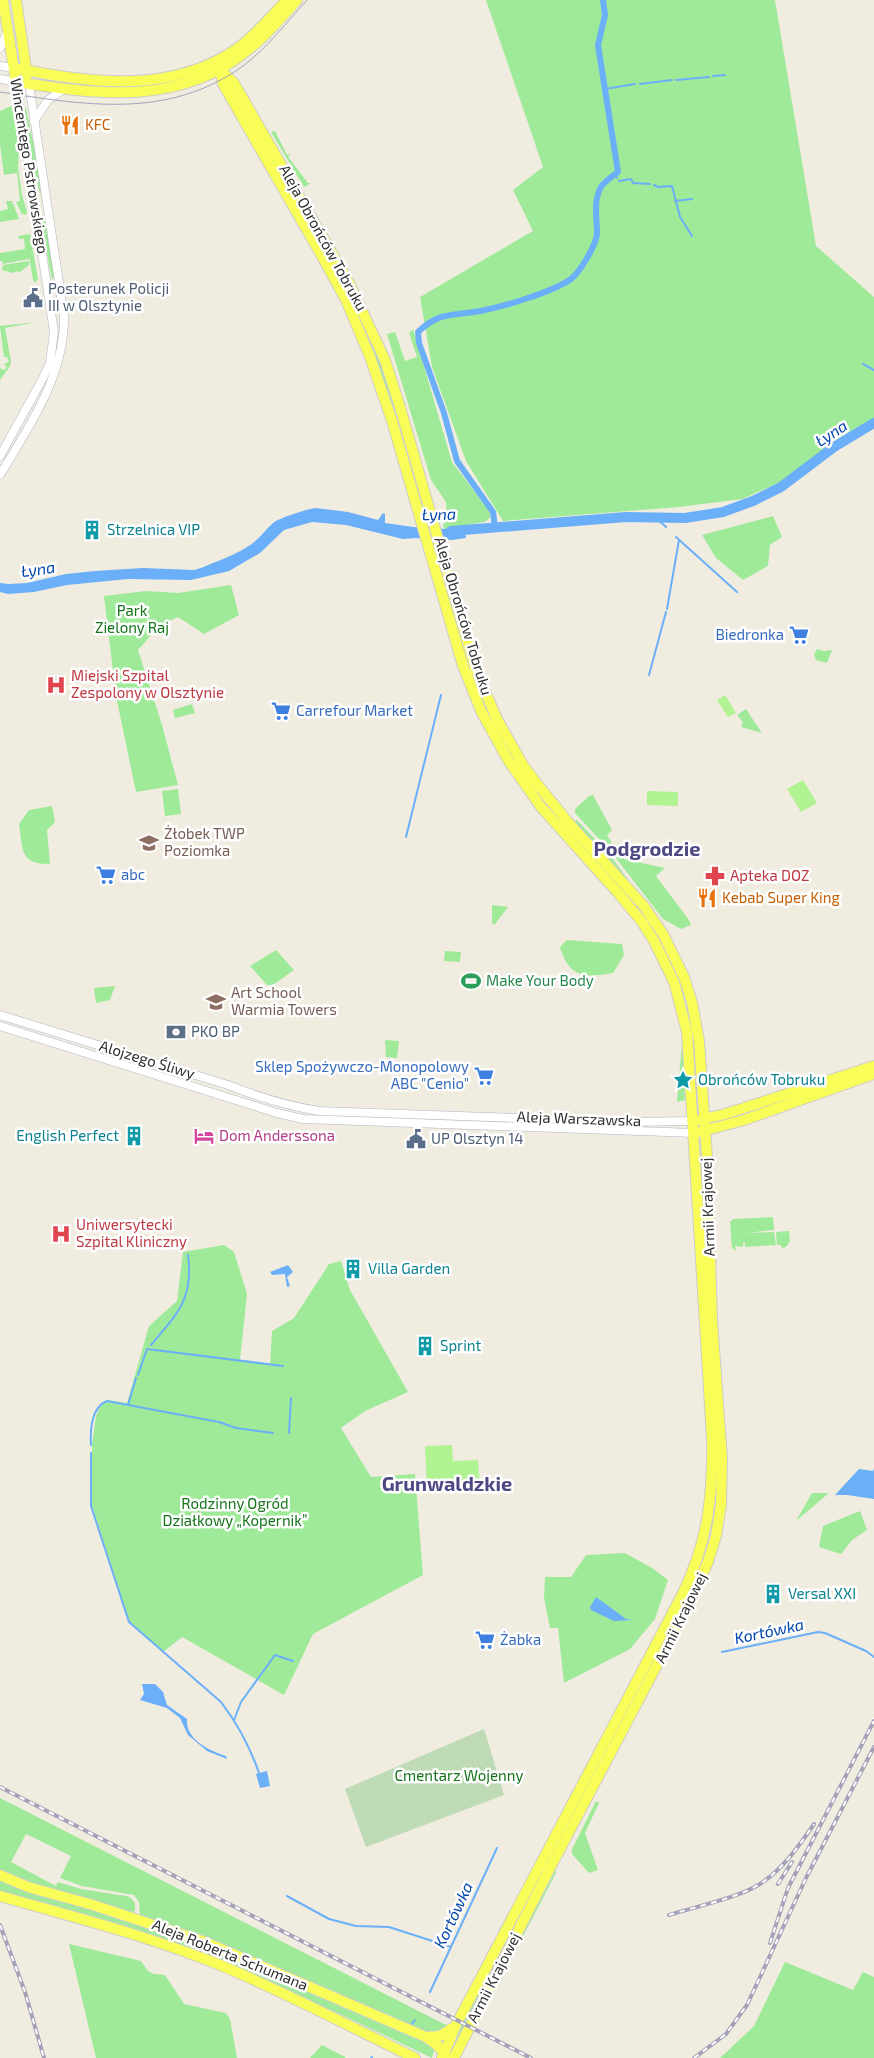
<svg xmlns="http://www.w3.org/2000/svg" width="874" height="2058" font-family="'Exo 2',sans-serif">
<rect width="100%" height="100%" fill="#f0ede0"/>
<path fill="#9fea98" d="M486 0H775L816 246 874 297V418L783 481 742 499 679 507 503 521 466 461 432 367 420 297 533 231 513 190 543 167Z
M11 106 13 109 19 150 18 168 22 195 27 212 26 215 22 214 16 202 20 201 17 173 4 175 0 145V111Z
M26 108 38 165 41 197 32 163 23 109Z
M275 131 287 155 291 154 288 157 308 183H311L304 187 271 132Z
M6 201H12L19 219 0 222V211L8 209Z
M40 215H45L54 276 52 280Z
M308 220C333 262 358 305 377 351 398 404 412 460 428 515H423L396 421Z
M30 234 38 279 35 283 33 280 29 256V259L3 264 2 261H0V253L25 249 24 239H19L18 236Z
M29 261V265L20 272 16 271 13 273 2 270 3 265Z
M37 322 5 328 11 361 10 366 0 380V368L4 370 7 367 4 364 9 362 7 357H4L0 326Z
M413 329 452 462 490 512V518L484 522 444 529 443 525 447 519 446 502 431 480 387 334 395 332 405 361 417 357 409 333Z
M773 516 782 537 770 545 768 566 743 580 716 558 702 535Z
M433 548H437L469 659 547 804C519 776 489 723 474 686Z
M231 585 239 615 204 634 178 617 160 625 138 650 162 725 178 785 136 792 116 696 104 596 146 591 178 593Z
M817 649 824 651 832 650 827 663 816 660 814 655Z
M192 704 195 713 175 718 173 710Z
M746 709 762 733 741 727 743 722 737 715Z
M178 789 181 814 165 816 162 791Z
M593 795 612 830 607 835 612 843 626 848 624 859 665 868 656 876 689 920 691 925 681 929 663 919 612 853 575 813V809L589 796Z
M52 806 55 822 47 830 50 864C19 865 23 848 19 824L29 810Z
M577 820 610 855 635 889 573 822Z
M492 905 508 907 495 924H492Z
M567 940 622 944 624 955 613 973C585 978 569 978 560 947Z
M276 950 294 970 273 985H267L250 966Z
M445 951 461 952 460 962 444 961Z
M115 986 110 1000 96 1003 94 988Z
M385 1040 399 1041 397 1058 386 1057Z
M682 1043 685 1100 677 1102Z
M773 1217 774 1230 746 1233 774 1232 776 1245 745 1247V1243H743V1247L735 1246 736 1251 732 1248 730 1222 733 1219Z
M789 1231 790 1241 786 1247 782 1248 781 1245H777L776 1232Z
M224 1245 234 1252 247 1294 240 1360 270 1365 272 1331 294 1318 329 1264 341 1261 350 1290 408 1392 365 1411 341 1428 371 1477 415 1474 423 1575 313 1634 284 1695 182 1637 163 1652 129 1621 92 1506V1444L96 1416 101 1405 108 1400 127 1403 149 1326 177 1301 183 1252Z
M812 1493H829L796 1521 785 1527 796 1521Z
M860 1511 867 1530 852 1540 841 1554 819 1547 823 1526Z
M625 1553 652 1568 668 1580 655 1619 630 1649 564 1683 558 1628H550L544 1598 545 1577H571L586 1555Z
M0 1798 446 2025 438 2033 431 2034 140 1916 139 1902 134 1895 82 1886 60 1878 71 1856 26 1834 11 1862 56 1886 58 1882 81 1889 126 1896 131 1898 135 1903V1911L130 1913 33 1884 0 1871Z
M596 1801 599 1803 585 1833 598 1870 589 1873 572 1854V1849Z
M556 1870V1873L465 2048 462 2047Z
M0 1879 197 1942 257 1967 435 2046 432 2058 338 2013 267 1982 0 1892Z
M509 1932 511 1933 455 2045 452 2043Z
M69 1944 141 1961 148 1971 154 1974 165 1975 184 2004 226 2013 230 2019 237 2058H96Z
M785 1962 853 1990 863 1972 874 1977V2058H720L754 2026Z
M322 2045 345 2057 346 2058H310Z"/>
<path fill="#bedbb5" d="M484 1729 504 1795 366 1847 345 1789Z"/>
<path fill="#b1f293" d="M725 695 736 713 728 717 717 700Z
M803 780 817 803 801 812 787 789Z
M647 791 678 792V806L647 805Z
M452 1445 453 1461 478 1460 480 1485 427 1488 425 1446Z"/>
<path fill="#6baff9" d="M316 508 348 512 378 520 383 513 385 514V523L413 527 444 529 464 525 466 538 452 540 416 538 403 539 346 525 312 522 284 530 260 553 229 571 191 580 128 579 67 585 34 592 8 594 0 592V583L9 584 27 583 66 574 95 571 143 568 194 570 201 568C217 561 233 556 247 547 258 541 264 531 273 523 279 518 307 509 316 508Z
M288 1265 293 1272 287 1277 290 1286 287 1287 285 1274 272 1275 270 1272Z
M874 1468V1499L847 1495H835L859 1469 873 1471Z
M596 1597 626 1619 633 1620 614 1621 591 1610 590 1607Z
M142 1684H155L163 1692 167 1705 187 1719C185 1739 209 1751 226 1756L227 1759 207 1751 188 1735 180 1718 167 1708 140 1700 144 1694Z
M267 1771 270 1786 260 1788 256 1774Z"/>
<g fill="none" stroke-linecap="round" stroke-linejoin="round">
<path stroke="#6baff9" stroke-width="2" d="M713 76 725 75
M676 80 709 77
M640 84 672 80
M605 89 635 84
M615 175 617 178
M619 181 631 179 633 183 650 184
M654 185 658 187 672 186 680 217 692 236
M675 201 692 199
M863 364 874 370
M656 518 666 527
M676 537 737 592
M667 609 679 540
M649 675 666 612
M406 837 441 695
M151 1345C177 1314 194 1299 188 1255
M138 1375 147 1349 283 1366
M128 1405 219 1422 236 1428 273 1433
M289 1433 291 1398
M91 1445C90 1431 91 1407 107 1401L128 1405 136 1378
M91 1453V1506L129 1622 221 1702C237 1723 250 1747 259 1773
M722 1652 818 1632 825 1633 866 1651 874 1657
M234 1720 241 1702 275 1655 293 1661
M287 1896 329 1919 356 1926 389 1927 451 1947
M430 1992 497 1848
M411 2025 415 2020
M371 2058 372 2057"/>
<path stroke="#6baff9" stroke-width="6" d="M495 527 493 512 457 461 444 413 419 343 418 332C438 313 448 316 474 312 497 309 553 292 571 279 580 272 597 244 597 233 597 218 593 201 601 187 604 182 613 176 618 172L598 45 605 15 603 0"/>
<path stroke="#6baff9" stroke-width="10" d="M451 531 626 517 685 518 723 512 753 501 781 487 834 447 874 423"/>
<defs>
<path id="minor" d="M0 48 8 31
M0 66 14 68
M0 79 16 82 54 332 50 363 43 378 0 456
M34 121 48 100 64 89
M0 475C29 427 65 375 64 316L29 84
M0 1015 228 1085C258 1097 288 1106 319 1111L630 1122 693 1121
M0 1026 277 1113 303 1119 694 1133"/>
<path id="major" d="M3 0 16 82C97 94 181 107 249 49 267 35 282 17 297 0
M16 0 27 75
M215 62 219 69 234 83 349 283 385 360 400 407 476 671 498 721 523 765 538 785 567 821 643 905 663 934 684 977 692 1002 699 1041 707 1157 712 1320 722 1458 721 1505 716 1536 708 1562 687 1608 550 1868 454 2058
M14 68C90 83 171 95 238 48 256 35 271 16 287 0
M220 70 223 84 323 258 346 300 370 357 392 421 463 666 481 711 508 760 541 807 619 894 642 922 654 941 674 982 687 1032 712 1439C713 1496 708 1541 683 1593L456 2025 442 2058
M699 1120 725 1114 874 1066
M699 1132 744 1120 874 1074
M0 1875 28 1887 93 1905 205 1942 426 2037 437 2045 448 2057
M0 1896C74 1917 149 1936 220 1965 287 1993 351 2027 415 2058
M426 2037 440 2036 454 2027"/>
</defs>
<use href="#minor" stroke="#b4b3c2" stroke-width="9"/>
<use href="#major" stroke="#cdcdcd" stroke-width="12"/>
<use href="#minor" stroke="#fff" stroke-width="8"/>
<use href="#major" stroke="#f8fd58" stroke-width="10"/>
<path stroke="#a4a1b9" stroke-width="1" d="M0 92C85 105 168 120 243 66 267 48 287 22 307 0"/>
<defs>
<path id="rail" d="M0 1787 531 2058
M778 1884 792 1862
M669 1915C694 1907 738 1898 760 1884 783 1869 799 1846 814 1824
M0 1925 25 1992 44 2058
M770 1943 788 1888 874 1721
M694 2058 726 2034 747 2005 806 1878 874 1747"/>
</defs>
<use href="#rail" stroke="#a4a1b9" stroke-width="4"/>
<use href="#rail" stroke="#fff" stroke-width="2" stroke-dasharray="5.5" stroke-linecap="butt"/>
</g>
<defs>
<symbol id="restaurant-bare" viewBox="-9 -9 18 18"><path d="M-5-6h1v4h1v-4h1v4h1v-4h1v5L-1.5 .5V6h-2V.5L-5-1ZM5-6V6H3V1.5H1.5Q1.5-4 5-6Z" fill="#e8710a" stroke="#fff" stroke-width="2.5" paint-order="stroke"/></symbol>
<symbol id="civic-bare" viewBox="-9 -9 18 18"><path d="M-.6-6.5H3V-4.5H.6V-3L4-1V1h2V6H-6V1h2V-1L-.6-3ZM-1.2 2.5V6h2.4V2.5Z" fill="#5c6f8a" stroke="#fff" stroke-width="2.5" paint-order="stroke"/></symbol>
<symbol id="building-bare" viewBox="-9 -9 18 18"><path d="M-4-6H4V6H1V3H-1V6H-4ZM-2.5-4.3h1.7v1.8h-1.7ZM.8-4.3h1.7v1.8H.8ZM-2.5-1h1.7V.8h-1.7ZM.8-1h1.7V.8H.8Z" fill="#0f9aa8" stroke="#fff" stroke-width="2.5" paint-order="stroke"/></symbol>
<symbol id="supermarket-bare" viewBox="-9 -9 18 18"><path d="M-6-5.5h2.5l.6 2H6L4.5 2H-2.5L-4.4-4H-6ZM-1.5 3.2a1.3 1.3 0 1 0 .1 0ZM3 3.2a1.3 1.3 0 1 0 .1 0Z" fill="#3f7fe0" stroke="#fff" stroke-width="2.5" paint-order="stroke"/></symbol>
<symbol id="hospital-bare" viewBox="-9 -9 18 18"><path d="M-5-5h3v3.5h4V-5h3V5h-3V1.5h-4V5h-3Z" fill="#e0444e" stroke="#fff" stroke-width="2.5" paint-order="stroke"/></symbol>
<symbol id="school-bare" viewBox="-9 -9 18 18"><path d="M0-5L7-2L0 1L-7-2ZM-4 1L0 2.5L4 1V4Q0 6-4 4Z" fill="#8d6e63" stroke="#fff" stroke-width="2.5" paint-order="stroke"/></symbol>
<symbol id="pharmacy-bare" viewBox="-9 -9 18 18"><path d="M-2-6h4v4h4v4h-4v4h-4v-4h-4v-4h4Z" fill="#e0444e" stroke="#fff" stroke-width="2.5" paint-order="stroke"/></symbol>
<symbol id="stadium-bare" viewBox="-9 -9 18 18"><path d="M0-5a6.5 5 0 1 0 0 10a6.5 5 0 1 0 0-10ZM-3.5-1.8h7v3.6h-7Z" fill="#2e9e5b" stroke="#fff" stroke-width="2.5" paint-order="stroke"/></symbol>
<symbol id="bank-bare" viewBox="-9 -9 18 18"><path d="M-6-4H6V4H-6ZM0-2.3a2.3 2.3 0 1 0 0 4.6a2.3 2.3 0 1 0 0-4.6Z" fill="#5c6f8a" stroke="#fff" stroke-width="2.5" paint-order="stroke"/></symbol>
<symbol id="sight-bare" viewBox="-9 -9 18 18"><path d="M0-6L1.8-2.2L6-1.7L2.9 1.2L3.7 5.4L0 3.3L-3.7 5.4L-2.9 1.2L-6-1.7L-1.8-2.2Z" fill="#0f9aa8" stroke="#fff" stroke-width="2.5" paint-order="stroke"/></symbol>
<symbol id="hotel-bare" viewBox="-9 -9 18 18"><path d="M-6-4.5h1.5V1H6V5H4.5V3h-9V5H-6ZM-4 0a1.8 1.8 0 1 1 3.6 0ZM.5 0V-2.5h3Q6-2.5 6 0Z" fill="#d1479c" stroke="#fff" stroke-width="2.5" paint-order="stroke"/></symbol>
</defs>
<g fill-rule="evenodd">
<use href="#restaurant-bare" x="56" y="111" width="28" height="28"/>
<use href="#civic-bare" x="19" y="284" width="28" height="28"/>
<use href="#building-bare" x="78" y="516" width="28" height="28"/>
<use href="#supermarket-bare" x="785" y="621" width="28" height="28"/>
<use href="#hospital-bare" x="42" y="671" width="28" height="28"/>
<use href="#supermarket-bare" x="267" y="697" width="28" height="28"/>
<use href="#school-bare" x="135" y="829" width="28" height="28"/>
<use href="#supermarket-bare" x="92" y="861" width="28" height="28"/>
<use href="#pharmacy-bare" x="701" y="862" width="28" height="28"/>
<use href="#restaurant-bare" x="693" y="884" width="28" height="28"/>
<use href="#stadium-bare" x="457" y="967" width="28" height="28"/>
<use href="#school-bare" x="202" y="988" width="28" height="28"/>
<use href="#bank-bare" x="162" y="1018" width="28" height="28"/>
<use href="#supermarket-bare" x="470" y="1062" width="28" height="28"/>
<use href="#sight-bare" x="669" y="1066" width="28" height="28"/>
<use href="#building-bare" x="120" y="1122" width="28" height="28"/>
<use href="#hotel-bare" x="190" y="1122" width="28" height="28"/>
<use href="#civic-bare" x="402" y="1125" width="28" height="28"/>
<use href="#hospital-bare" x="47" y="1220" width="28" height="28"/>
<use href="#building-bare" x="339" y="1255" width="28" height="28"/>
<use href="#building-bare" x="411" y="1332" width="28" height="28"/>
<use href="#building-bare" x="759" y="1580" width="28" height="28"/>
<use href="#supermarket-bare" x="471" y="1626" width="28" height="28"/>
</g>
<g text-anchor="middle" stroke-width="5" stroke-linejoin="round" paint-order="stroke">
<g font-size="15" fill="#c56008" stroke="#fff" text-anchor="start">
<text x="85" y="130">KFC</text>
<text x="722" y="903">Kebab Super King</text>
</g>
<g font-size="15" fill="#2e2e2e" stroke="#fff">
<text transform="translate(29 166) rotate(81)" y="5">Wincentego Pstrowskiego</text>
<text transform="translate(323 238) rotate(61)" y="5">Aleja Obrońców Tobruku</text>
<text transform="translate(463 616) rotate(73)" y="5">Aleja Obrońców Tobruku</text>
<text transform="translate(147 1060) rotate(17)" y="5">Alojzego Śliwy</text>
<text transform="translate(579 1119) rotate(2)" y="5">Aleja Warszawska</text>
<text transform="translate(708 1207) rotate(-92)" y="5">Armii Krajowej</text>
<text transform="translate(681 1618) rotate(-64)" y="5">Armii Krajowej</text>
<text transform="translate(230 1955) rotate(22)" y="5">Aleja Roberta Schumana</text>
<text transform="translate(494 1978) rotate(-63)" y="5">Armii Krajowej</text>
</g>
<g font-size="15" fill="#4e5e75" stroke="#fff" text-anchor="start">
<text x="48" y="294">Posterunek Policji<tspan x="48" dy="17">III w Olsztynie</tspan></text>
<text x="191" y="1037">PKO BP</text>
<text x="431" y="1144">UP Olsztyn 14</text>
</g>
<g font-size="15" fill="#0d838f" stroke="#fff" text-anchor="start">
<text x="107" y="535">Strzelnica VIP</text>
<text x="698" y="1085">Obrońców Tobruku</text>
<text x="119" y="1141" text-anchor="end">English Perfect</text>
<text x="368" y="1274">Villa Garden</text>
<text x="440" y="1351">Sprint</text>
<text x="788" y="1599">Versal XXI</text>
</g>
<g font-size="15" fill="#15741a" stroke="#fff">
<text x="132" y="616">Park<tspan x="132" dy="17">Zielony Raj</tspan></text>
<text x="235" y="1509">Rodzinny Ogród<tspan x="235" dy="17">Działkowy „Kopernik”</tspan></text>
<text x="459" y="1781">Cmentarz Wojenny</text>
</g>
<g font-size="15" fill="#366cbe" stroke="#fff" text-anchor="start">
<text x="784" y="640" text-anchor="end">Biedronka</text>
<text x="296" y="716">Carrefour Market</text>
<text x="121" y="880">abc</text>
<text x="469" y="1072" text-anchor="end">Sklep Spożywczo-Monopolowy<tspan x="469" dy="17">ABC "Cenio"</tspan></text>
<text x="500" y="1645">Żabka</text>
</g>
<g font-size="15" fill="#be3a42" stroke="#fff" text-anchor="start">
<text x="71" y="681">Miejski Szpital<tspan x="71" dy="17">Zespolony w Olsztynie</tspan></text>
<text x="730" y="881">Apteka DOZ</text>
<text x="76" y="1230">Uniwersytecki<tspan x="76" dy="17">Szpital Kliniczny</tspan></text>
</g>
<g font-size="15" fill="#785e54" stroke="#fff" text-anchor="start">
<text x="164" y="839">Żłobek TWP<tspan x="164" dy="17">Poziomka</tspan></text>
<text x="231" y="998">Art School<tspan x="231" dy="17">Warmia Towers</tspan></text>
</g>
<g font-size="15" fill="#27864d" stroke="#fff" text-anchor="start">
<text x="486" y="986">Make Your Body</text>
</g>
<g font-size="15" fill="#b23c85" stroke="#fff" text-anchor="start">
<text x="219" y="1141">Dom Anderssona</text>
</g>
<g font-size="16" font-style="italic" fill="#0246ad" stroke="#fff">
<text transform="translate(831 433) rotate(-33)" y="6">Łyna</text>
<text transform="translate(439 514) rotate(-1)" y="6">Łyna</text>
<text transform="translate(38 569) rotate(-8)" y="6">Łyna</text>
<text transform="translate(769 1631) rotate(-12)" y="6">Kortówka</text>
<text transform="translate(453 1915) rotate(-65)" y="6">Kortówka</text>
</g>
<g font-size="20" font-weight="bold" fill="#4e4983" stroke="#fff">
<text x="647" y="856">Podgrodzie</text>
<text x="447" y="1491">Grunwaldzkie</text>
</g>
</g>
</svg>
